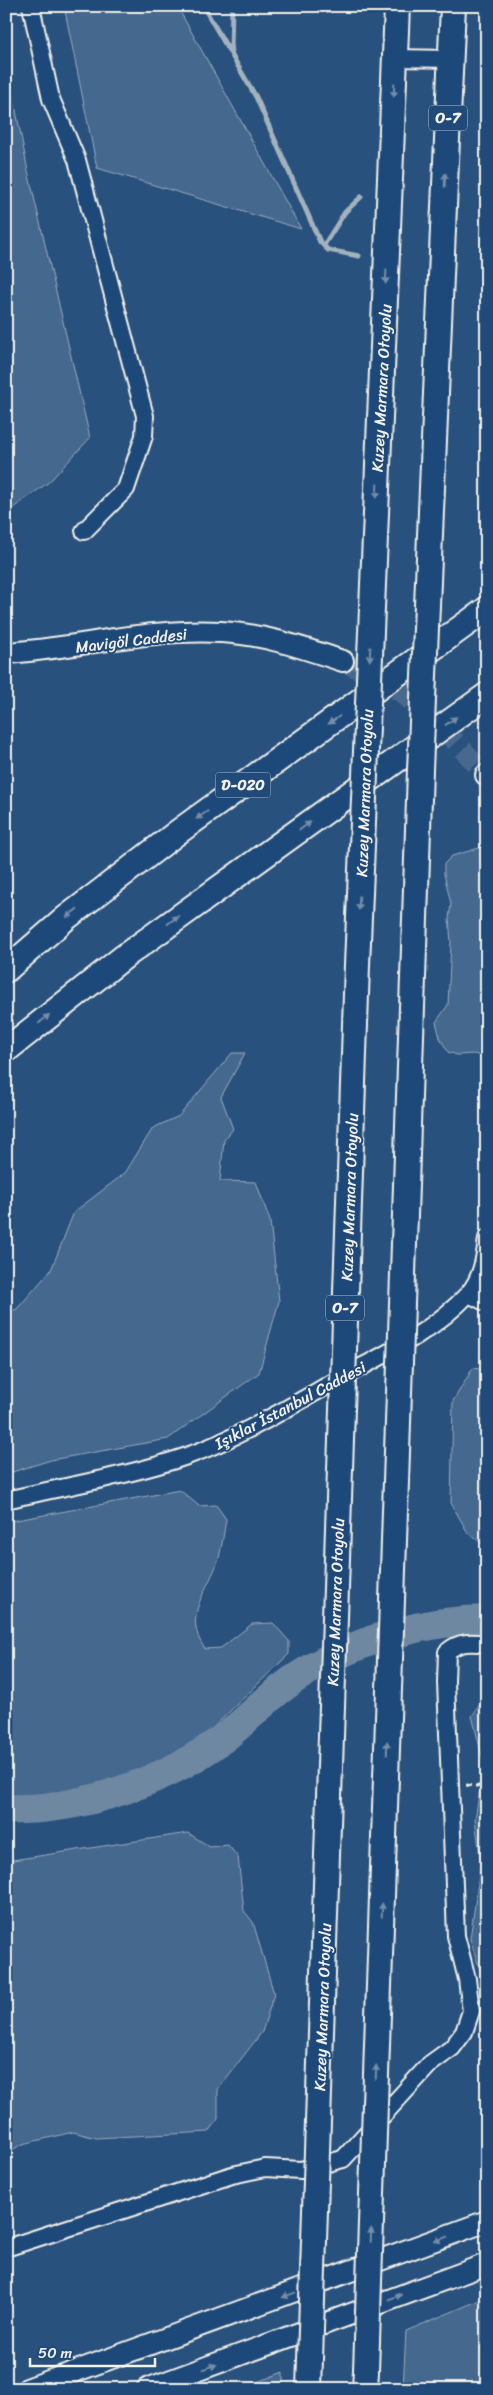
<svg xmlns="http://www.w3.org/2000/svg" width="493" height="2395" font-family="Sriracha,sans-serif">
<rect width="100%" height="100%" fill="#28517e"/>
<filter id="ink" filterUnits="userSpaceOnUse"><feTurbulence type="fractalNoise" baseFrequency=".02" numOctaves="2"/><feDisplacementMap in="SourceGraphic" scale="10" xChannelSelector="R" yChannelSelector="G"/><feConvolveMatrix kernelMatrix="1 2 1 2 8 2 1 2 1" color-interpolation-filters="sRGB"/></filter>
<g filter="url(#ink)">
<path fill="#45688e" stroke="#9cacbb" d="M64 6H177L301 229 97 168Z
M6 60 28 171 90 438 49 482 6 513Z
M486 846 487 847V1058L474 1054 457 1055 448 1052 440 1038 436 1022 448 1005 451 942 449 919 451 904 444 874V864L452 856Z
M232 1053H245L221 1097 233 1129 224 1140 220 1181 256 1182 270 1221 279 1301 259 1373 168 1439 51 1460 6 1474V1313L17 1309 51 1270 74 1212 125 1173 153 1128 179 1116Z
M473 1368 487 1370V1547L468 1533 451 1503 453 1401Z
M180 1490 199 1506 216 1505 226 1519C224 1532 222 1545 219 1558 209 1590 181 1615 205 1649L221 1648 252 1624 273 1623 289 1641V1654L195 1745 118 1787 6 1805V1522Z
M487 1694V1974L481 1973 470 1939 481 1862 475 1819 484 1764 472 1716Z
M188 1833 210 1847 228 1845 238 1857 244 1911 253 1922 274 1994 262 2032 218 2089V2119L209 2132 96 2138 73 2132 23 2144 6 2153V1861Z
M487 2297V2389H403L406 2331Z
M283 2372V2389H239Z"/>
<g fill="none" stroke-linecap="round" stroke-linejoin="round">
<path stroke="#a4b2be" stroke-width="5" d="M203 6 256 97 320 242 328 250 359 256
M231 51 232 6
M324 245 345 212 361 197"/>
<path stroke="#6e88a2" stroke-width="30" d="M6 1809C79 1812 167 1781 225 1737 254 1714 274 1690 307 1671 359 1639 426 1620 487 1620"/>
<path stroke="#47698e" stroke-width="20" stroke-dasharray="20 10" stroke-linecap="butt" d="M343 661 402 693 455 741 486 775"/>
<defs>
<path id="minor" d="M31 6 51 99 77 160 145 416 144 436 126 489 84 531
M395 58 451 59
M469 1294 487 1303
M6 1500C66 1486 129 1476 187 1456 241 1437 289 1407 339 1379 383 1355 433 1332 468 1294 482 1279 485 1257 487 1238
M6 2248 232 2175 265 2168 301 2170 343 2159 430 2064 452 2048 464 2032 471 2011 467 1979 456 1936 446 1682 447 1652C459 1641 471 1642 487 1644"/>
<path id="major" d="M6 653C78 648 149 628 221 632 263 634 303 648 343 661
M486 775H487
M27 2389 487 2221
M147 2389 487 2264"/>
<path id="highway" d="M388 228 397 6
M443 229 453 6
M6 970 66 918 178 832 487 609
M6 1050 125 956 487 695
M365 2389 366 2371"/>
</defs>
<use href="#minor" stroke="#f4f1e8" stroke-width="20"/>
<use href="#major" stroke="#f4f1e8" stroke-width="24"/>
<use href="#highway" stroke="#f4f1e8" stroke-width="28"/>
<path stroke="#f4f1e8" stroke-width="3" stroke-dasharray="5 4" stroke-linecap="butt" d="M466 1785 487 1787"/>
<use href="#minor" stroke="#1f4a7a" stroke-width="16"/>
<use href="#major" stroke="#1f4a7a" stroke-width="20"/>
<use href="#highway" stroke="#1f4a7a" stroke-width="24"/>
<defs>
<path id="highway-bridge" d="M366 2371 420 770 443 229
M309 2389 357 965 388 228"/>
</defs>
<use href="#highway-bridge" stroke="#f4f1e8" stroke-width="28" stroke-linecap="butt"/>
<use href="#highway-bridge" stroke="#1f4a7a" stroke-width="24"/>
</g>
<defs><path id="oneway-solid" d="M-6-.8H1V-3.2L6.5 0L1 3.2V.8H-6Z" transform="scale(1.25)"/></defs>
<g fill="#748da6">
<use href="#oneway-solid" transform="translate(394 90) rotate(92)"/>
<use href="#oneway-solid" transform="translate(445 180) rotate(-87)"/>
<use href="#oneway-solid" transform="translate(386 277) rotate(93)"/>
<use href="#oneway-solid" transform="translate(377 491) rotate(92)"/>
<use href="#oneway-solid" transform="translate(370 654) rotate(92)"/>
<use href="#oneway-solid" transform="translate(334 720) rotate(145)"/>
<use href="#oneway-solid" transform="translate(451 721) rotate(-36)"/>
<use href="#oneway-solid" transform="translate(202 815) rotate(145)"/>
<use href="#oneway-solid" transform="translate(305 826) rotate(-36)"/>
<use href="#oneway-solid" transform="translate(359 903) rotate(92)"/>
<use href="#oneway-solid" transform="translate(72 913) rotate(142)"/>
<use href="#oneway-solid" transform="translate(173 920) rotate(-36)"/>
<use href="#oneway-solid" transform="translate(44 1019) rotate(-40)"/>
<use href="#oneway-solid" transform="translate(387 1748) rotate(-88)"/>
<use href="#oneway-solid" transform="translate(382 1910) rotate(-88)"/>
<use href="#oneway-solid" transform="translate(376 2072) rotate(-88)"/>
<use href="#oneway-solid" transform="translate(371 2235) rotate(-88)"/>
<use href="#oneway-solid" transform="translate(441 2239) rotate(159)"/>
<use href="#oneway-solid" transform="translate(289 2295) rotate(160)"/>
<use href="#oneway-solid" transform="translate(395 2297) rotate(-21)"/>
<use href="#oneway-solid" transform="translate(210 2367) rotate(-19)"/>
</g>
</g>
<g text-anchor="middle" stroke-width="4" stroke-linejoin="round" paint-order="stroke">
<g fill="#1f4a7a" stroke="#b4bfc7" stroke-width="1">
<rect x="429" y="105.5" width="38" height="25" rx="4"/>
<rect x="215.5" y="772.5" width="55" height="25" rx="4"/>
<rect x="326" y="1295.5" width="38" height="25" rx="4"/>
</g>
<g font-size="15" font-weight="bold" fill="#f4f1e8">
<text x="448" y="123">O-7</text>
<text x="243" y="790">D-020</text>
<text x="345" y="1313">O-7</text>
</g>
<g font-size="16" fill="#f4f1e8" stroke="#1f4a7a">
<text transform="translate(381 388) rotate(-87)" y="6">Kuzey Marmara Otoyolu</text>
<text transform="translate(131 640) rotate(-7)" y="6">Mavigöl Caddesi</text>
<text transform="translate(364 793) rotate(-88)" y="6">Kuzey Marmara Otoyolu</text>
<text transform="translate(349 1197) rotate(-88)" y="6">Kuzey Marmara Otoyolu</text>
<text transform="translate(290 1405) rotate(-28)" y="6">Işıklar İstanbul Caddesi</text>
<text transform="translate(335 1602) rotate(-88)" y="6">Kuzey Marmara Otoyolu</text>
<text transform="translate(322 2007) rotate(-88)" y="6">Kuzey Marmara Otoyolu</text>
</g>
</g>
<rect width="493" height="2395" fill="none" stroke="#1f4a7a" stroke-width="25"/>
<rect x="12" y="12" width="468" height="2370" fill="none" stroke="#f4f1e8" stroke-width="2" filter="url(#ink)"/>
<path d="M30 2358v8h125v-8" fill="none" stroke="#f4f1e8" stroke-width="2.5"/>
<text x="38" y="2358" font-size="15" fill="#f4f1e8" stroke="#1f4a7a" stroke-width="4" paint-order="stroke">50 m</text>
</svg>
